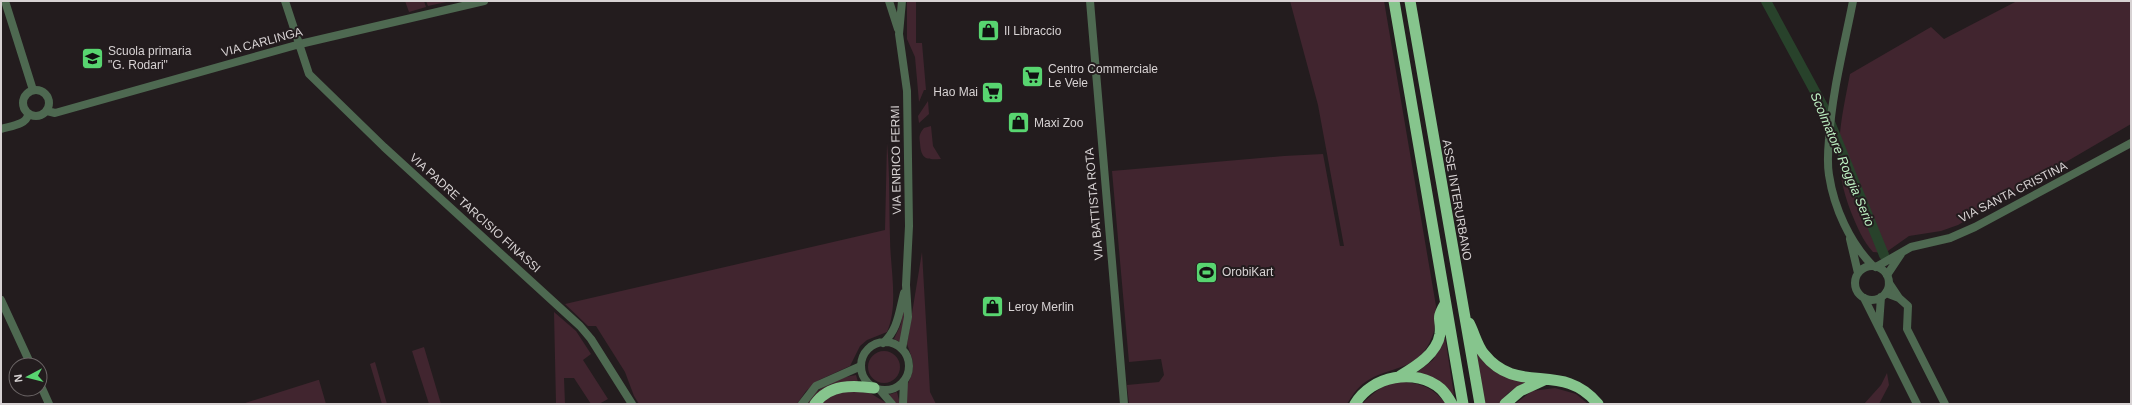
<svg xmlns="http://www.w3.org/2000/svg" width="2132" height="405" font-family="Arial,sans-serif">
<rect width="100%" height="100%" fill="#231c1e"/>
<path fill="#41252f" d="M405 1H424L426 7 409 12Z
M426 1H451L428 6Z
M907 1H916V43H922L926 90H924L919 102 915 57 907 39Z
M1290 1H1384L1436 306C1435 316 1436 329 1432 337 1419 370 1396 365 1370 379 1359 385 1353 394 1347 404H1129L1127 385 1159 382 1164 375 1161 359 1129 362 1112 171 1284 156 1323 154 1340 246H1344L1318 105Z
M2017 1H2131V124L1958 225 1941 231 1909 236 1885 253 1873 252C1863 241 1857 227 1851 212 1831 161 1840 126 1850 74L1931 27 1944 39Z
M928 101 929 114 919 123 918 116Z
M931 126 933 146 941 159C926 160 921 159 920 143 919 137 919 134 924 128Z
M887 143C890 174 889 206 890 238 890 267 899 305 887 332L867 340 860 346 850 366 819 380 806 391 797 404H639L634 396 625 372 596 326H588L565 304 885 230Z
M922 252 930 392 936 404H907L905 390 912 374 913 367V361L907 344Z
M904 299 906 317 900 342 894 339 901 324Z
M554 312 576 331 591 354 583 360 608 399 599 404H591L574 378H564L565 404H556Z
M1445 337 1454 395 1416 373 1433 360Z
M424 347 441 404H429L412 351Z
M1476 351C1491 374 1503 378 1529 381L1508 393 1499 404H1485Z
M868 367a16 16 0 1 1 32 0a16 16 0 1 1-32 0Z
M375 362 387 404H382L370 364Z
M1887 373 1889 385 1879 404H1864L1881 385Z
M856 375 858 382 815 397 809 404H804C819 387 834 378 856 375Z
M319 380 326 404H242L318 380Z
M1395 382C1416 381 1433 386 1446 404H1362C1372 394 1381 386 1395 382Z
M1555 388 1576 394 1588 404H1515L1532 391Z
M841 390 870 393 888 404H819Z
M897 392 900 404H895L888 395Z"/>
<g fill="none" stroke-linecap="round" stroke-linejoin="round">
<path stroke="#28422b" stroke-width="10" d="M1766 1 1825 110 1884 255"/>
<path stroke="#4e6951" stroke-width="8" d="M5 1 33 90
M285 1 309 74 384 147 580 326 591 339 632 404
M1090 1 1124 404
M23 103a13 13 0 1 1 26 0a13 13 0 1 1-26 0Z
M47 111 55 113 300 44 484 1
M1 129C10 126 26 125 28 115
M1876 267 1911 247 1950 238 1975 227 2131 143
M1887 275 1901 254
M1889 283 1899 298
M1886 293 1899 298 1908 306 1907 329 1945 404
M1 300 31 365
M40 384 49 404
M802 404 816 386 861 366"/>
<path stroke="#4e6951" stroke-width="8" d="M889 1 898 29
M902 1 899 34 907 91 909 226 906 285 908 317 902 349
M1853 1C1844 47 1832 92 1829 139 1828 150 1827 163 1829 175 1834 208 1850 243 1873 266
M1850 239 1858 273
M1855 283a17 17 0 1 1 34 0a17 17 0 1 1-34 0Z
M1864 298 1917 404
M1879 325 1881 297
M861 366a24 24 0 1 1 48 0a24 24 0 1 1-48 0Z
M883 343C898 330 899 312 904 293
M880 390 892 404
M903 404 904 381"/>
<path stroke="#86c58d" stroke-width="11" d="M1394 1 1463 404
M1410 1 1480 404
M1469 323C1474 332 1477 346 1484 354 1518 397 1562 360 1598 404
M1400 376C1415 367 1437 354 1440 334 1442 318 1435 321 1445 304
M815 404C829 384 853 385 874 388
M1355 404C1371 376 1416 367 1441 389 1445 393 1449 399 1452 404
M1505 404 1520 391 1544 380"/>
</g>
<defs>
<symbol id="shop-square" viewBox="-11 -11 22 22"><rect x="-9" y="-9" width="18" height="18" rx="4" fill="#58d570" stroke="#231c1e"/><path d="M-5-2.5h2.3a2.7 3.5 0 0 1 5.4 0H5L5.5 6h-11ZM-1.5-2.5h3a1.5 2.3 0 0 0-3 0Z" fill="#111"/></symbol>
<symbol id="school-square" viewBox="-11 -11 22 22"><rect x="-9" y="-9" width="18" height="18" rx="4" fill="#58d570" stroke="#231c1e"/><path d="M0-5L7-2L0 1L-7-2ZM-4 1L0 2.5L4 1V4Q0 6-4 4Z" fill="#111"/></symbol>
<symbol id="supermarket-square" viewBox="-11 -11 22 22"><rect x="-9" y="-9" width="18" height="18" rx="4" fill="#58d570" stroke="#231c1e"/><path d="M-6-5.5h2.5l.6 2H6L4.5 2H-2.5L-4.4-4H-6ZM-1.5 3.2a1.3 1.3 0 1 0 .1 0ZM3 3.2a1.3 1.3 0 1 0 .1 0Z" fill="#111"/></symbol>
<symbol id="stadium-square" viewBox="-11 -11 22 22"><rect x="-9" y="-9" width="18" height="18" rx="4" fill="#58d570" stroke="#231c1e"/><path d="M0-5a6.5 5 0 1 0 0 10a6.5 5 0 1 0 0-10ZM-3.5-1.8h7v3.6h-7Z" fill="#111"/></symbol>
</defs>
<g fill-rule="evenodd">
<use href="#shop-square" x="976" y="18" width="25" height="25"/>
<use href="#school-square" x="80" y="46" width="25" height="25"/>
<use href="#supermarket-square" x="1020" y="64" width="25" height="25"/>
<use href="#supermarket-square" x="980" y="80" width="25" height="25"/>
<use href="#shop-square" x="1006" y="110" width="25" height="25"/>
<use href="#stadium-square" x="1194" y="260" width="25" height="25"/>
<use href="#shop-square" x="980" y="294" width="25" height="25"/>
</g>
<g text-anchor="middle" stroke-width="4" stroke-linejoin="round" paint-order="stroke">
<g font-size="12" fill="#d7d2d3" stroke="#231c1e" text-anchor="start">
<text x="1004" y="35">Il Libraccio</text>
<text x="108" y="55">Scuola primaria<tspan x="108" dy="14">"G. Rodari"</tspan></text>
<text x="1048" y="73">Centro Commerciale<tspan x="1048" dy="14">Le Vele</tspan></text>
<text x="978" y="96" text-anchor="end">Hao Mai</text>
<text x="1034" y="127">Maxi Zoo</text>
<text x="1222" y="276">OrobiKart</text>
<text x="1008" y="311">Leroy Merlin</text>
</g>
<g font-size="12" fill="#d7d2d3" stroke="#231c1e">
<text transform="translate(262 42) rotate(-15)" y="4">VIA CARLINGA</text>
<text transform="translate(896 160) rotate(-91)" y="4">VIA ENRICO FERMI</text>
<text transform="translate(2013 192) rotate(-27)" y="4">VIA SANTA CRISTINA</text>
<text transform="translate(1457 200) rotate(80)" y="4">ASSE INTERURBANO</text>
<text transform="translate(1094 204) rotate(-95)" y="4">VIA BATTISTA ROTA</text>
<text transform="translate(475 213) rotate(42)" y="4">VIA PADRE TARCISIO FINASSI</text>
</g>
<g font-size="13" font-style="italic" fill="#bdf0c2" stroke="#231c1e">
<text transform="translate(1843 159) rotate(67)" y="5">Scolmatore Roggia Serio</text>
</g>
</g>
<rect width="2132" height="405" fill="none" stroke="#d7d2d3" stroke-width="4"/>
<g transform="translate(28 377) rotate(263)"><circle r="19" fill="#231c1e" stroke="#6b6566"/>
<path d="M0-3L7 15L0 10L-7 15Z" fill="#58d570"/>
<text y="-6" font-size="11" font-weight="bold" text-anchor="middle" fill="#d7d2d3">N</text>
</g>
</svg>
